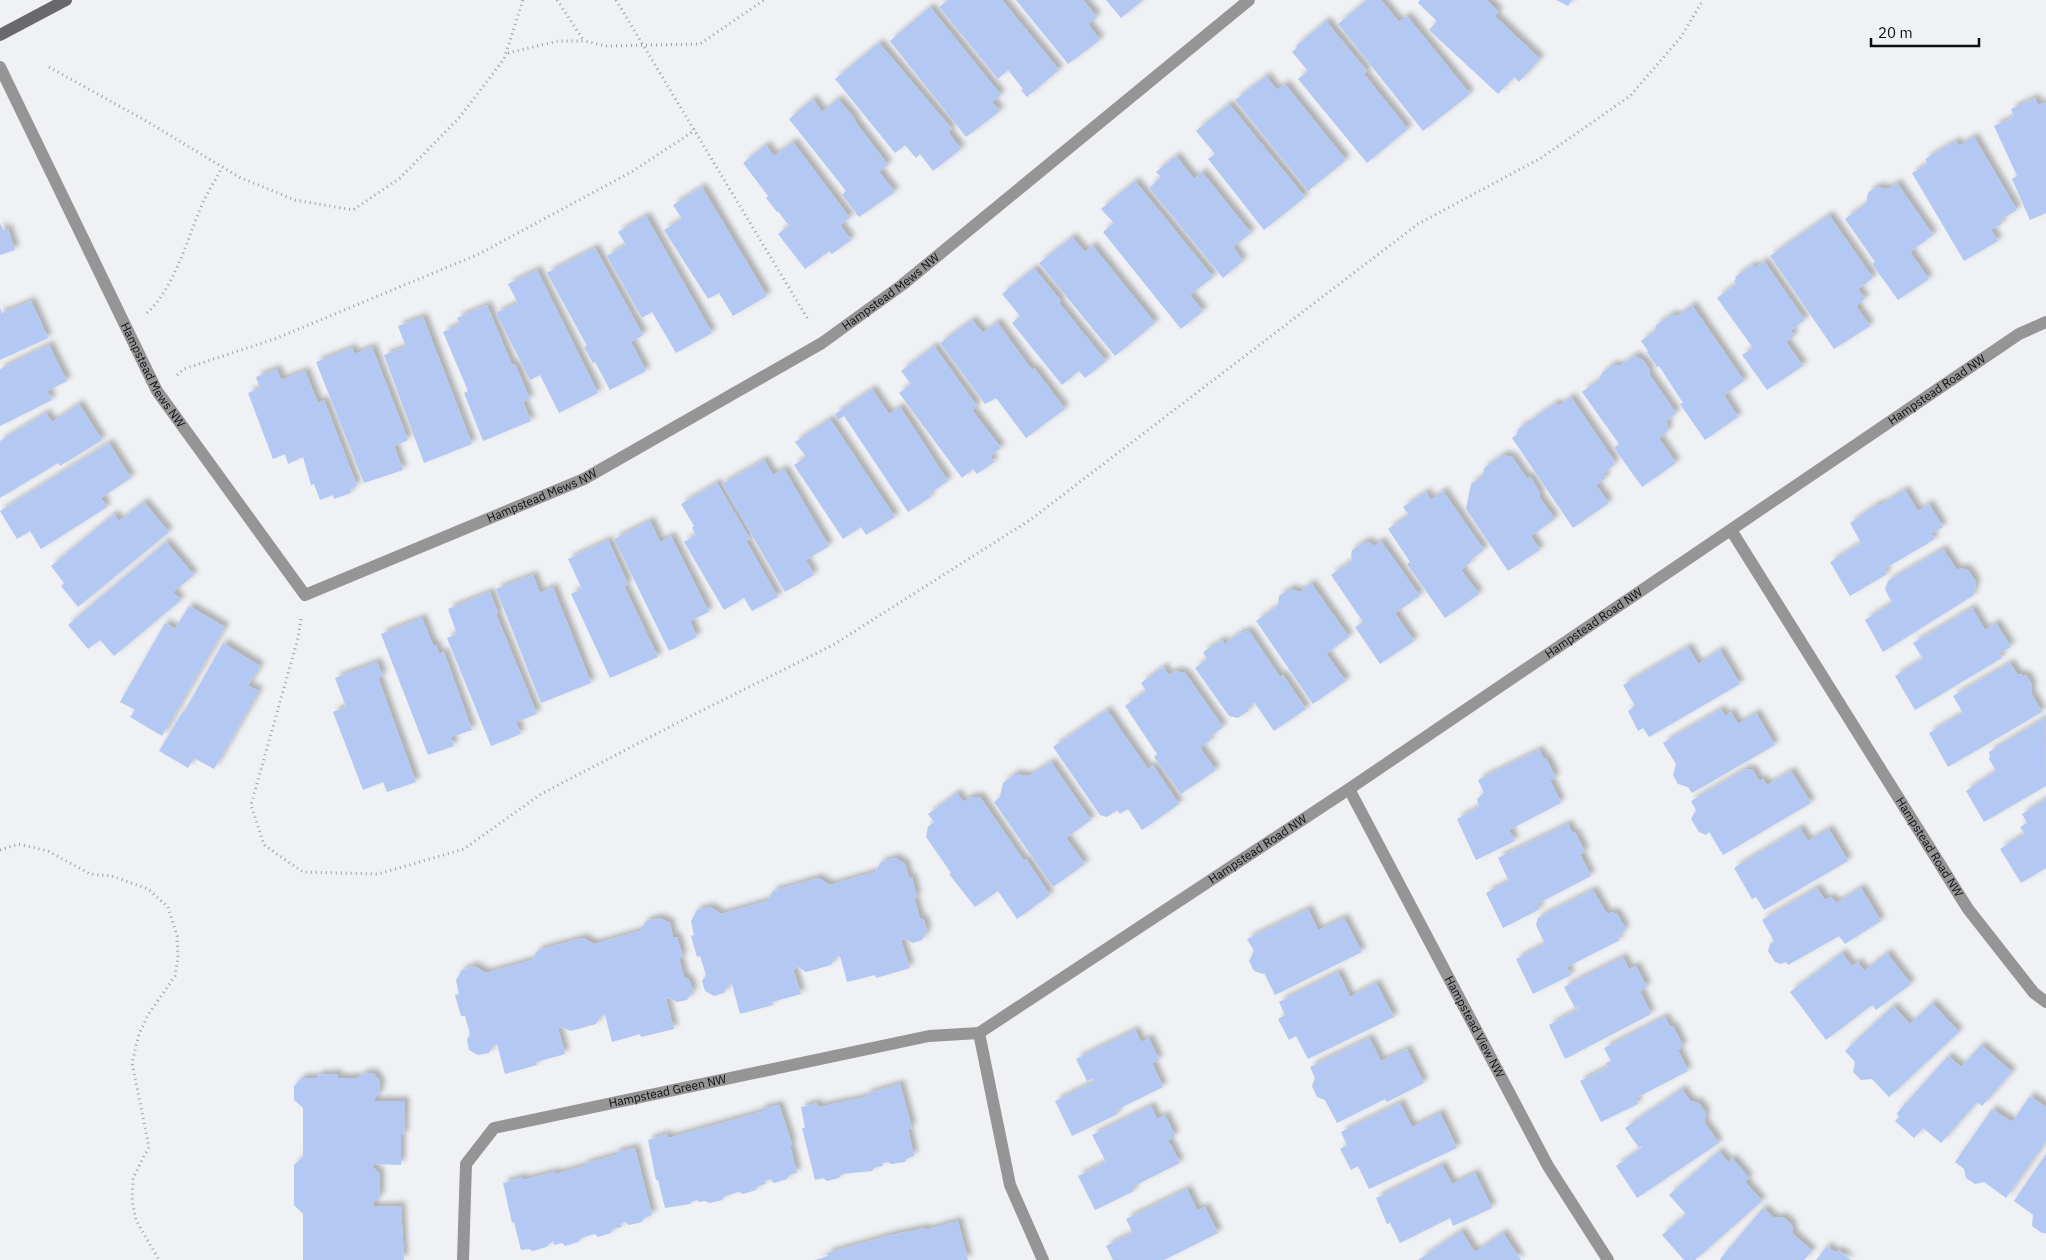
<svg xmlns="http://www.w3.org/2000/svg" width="2046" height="1260" font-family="'IBM Plex Sans',sans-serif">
<defs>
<filter id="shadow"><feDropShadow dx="4.5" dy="-4.5" stdDeviation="2.5" flood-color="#0004"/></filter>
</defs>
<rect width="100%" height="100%" fill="#eff1f4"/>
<path fill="#b3c8f2" filter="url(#shadow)" d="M948 0H1002L1059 70 1027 97 1021 90 1023 89 1008 70 998 79 939 7Z
M1016 0H1083L1097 17 1088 24 1100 40 1068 64Z
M1106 0H1143L1121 18Z
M1367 0H1381L1399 22 1407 16 1470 94 1423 131 1338 24Z
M1420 0H1487L1499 12 1495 16 1540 59 1519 82 1514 77 1498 94 1429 30 1437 21 1418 3Z
M1556 0H1572L1568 6Z
M930 7 1001 95 992 102 1000 111 966 137 890 41Z
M1326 21 1367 71 1364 74 1408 129 1367 163 1298 79 1308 71 1292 52 1297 48 1296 46Z
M879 43 952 129 948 132 961 149 933 171 920 154 916 158 905 145 895 153 835 79Z
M1266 76 1277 90 1285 84 1346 160 1308 191 1235 100Z
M2035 98 2038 105 2046 102V213L2030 220 2012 179 2017 176 1994 126 2014 117 2011 109Z
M813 99 822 112 838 99 855 119 854 120 888 165 879 172 895 192 859 217 842 195 846 191 789 119Z
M1229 104 1305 197 1264 230 1208 159 1215 154 1196 131Z
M1974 137 2017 210 2000 220 2002 224 1991 230 1998 241 1964 261 1912 173 1928 164 1925 159 1956 141 1959 146Z
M793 142 850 218 840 225 851 240 832 254 829 251 805 269 778 234 789 226 778 211 777 212 766 198 768 196 743 163 766 145 774 156Z
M1176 156 1194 179 1202 172 1251 233 1233 247 1243 261 1223 278 1149 188 1161 177 1156 172Z
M1135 181 1213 277 1190 295 1203 311 1181 329 1103 232 1114 223 1101 209Z
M1897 183 1933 235 1910 252 1929 279 1898 300 1872 264 1875 262 1845 219 1866 204 1868 193 1876 187 1888 189Z
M702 187 767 296 733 316 719 293 708 299 664 230 682 219 673 205Z
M1829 215 1873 278 1858 289 1865 299 1856 306 1870 326 1834 349 1770 256Z
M646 216 712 333 676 353 652 312 642 318 607 256 626 245 618 232Z
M0 223 3 230 8 229 15 250 0 255Z
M1072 237 1085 252 1092 245 1155 323 1115 356 1039 263Z
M595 248 643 335 631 342 646 371 610 390 595 362 593 363 584 347 587 346 547 273Z
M1764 261 1805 320 1791 330 1794 336 1786 342 1803 366 1767 390 1742 355 1753 348 1717 298 1736 284 1734 281 1736 279 1735 277 1753 265 1755 268Z
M1034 268 1061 301 1059 303 1106 361 1085 378 1079 371 1062 385 1012 323 1020 316 1002 294Z
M537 270 598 393 559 413 540 375 530 380 496 313 518 303 508 284Z
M31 301 48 338 0 360V308L2 313Z
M487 305 512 365 515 364 530 399 523 402 531 421 483 441 464 393 468 391 443 332 460 324 457 318Z
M1692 305 1744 381 1724 395 1738 417 1705 440 1680 404 1683 403 1659 366 1657 367 1647 352 1648 351 1641 341 1655 331 1656 325 1671 315 1678 316Z
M423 317 472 444 424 463 384 355 406 347 398 326Z
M972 320 983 333 997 322 1032 370 1034 368 1065 409 1026 438 996 398 985 404 940 343Z
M49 345 67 381 47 391 52 400 0 426V369Z
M934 346 977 406 972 410 1001 448 990 456 994 462 977 474 973 469 962 478 899 393 911 384 901 371Z
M372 347 408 440 394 446 403 470 364 483 316 362 352 348 355 354Z
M1635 355 1638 358 1643 360 1650 370 1649 374 1676 413 1666 422 1668 425 1667 432 1659 438 1676 463 1642 487 1614 448 1619 444 1582 392 1599 380 1602 373 1612 365 1620 366Z
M277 369 281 380 305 371 318 403 324 400 357 486 350 489 351 493 334 499 333 495 320 500 314 484 311 485 303 457 288 464 285 454 273 459 248 393 260 388 256 377Z
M872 389 889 414 900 407 948 481 929 494 931 497 908 512 844 416 838 420 835 414Z
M1571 397 1615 462 1613 463 1614 465 1603 474 1606 478 1596 485 1609 503 1573 528 1512 438 1517 434 1518 429 1528 423 1531 424 1530 421 1556 403 1559 406Z
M79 404 102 440 60 466 58 463 0 498V441L46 413 52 422Z
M830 419 895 517 866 535 861 527 843 539 794 465 806 457 795 442Z
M109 443 131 478 101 498 107 507 41 549 30 531 17 539 0 511Z
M1503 455 1512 457 1526 477 1531 478 1540 493 1539 497 1555 519 1531 536 1540 550 1508 571 1466 509 1471 484 1483 476 1484 468Z
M764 460 773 475 784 469 829 546 806 560 814 575 785 592 722 484Z
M717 483 750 539 746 541 778 597 752 611 744 598 724 610 684 542 696 535 692 528 694 526 681 504Z
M1905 490 1918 511 1929 504 1943 527 1931 534 1935 539 1884 569 1887 574 1850 596 1830 562 1861 543 1850 523 1878 504 1880 505Z
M1443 491 1484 550 1470 560 1471 562 1461 570 1479 594 1445 618 1407 564 1410 562 1388 529 1409 515 1403 507 1426 492 1431 500Z
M144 502 169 532 78 607 61 586 64 583 51 566 114 514 119 521Z
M650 521 660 542 671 536 709 612 690 621 697 637 669 651 614 539Z
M608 540 628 584 624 586 658 657 610 678 571 594 582 589 568 559Z
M1381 541 1420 596 1395 613 1414 641 1380 664 1355 627 1363 622 1331 575 1353 560 1351 556 1352 550 1364 542 1371 543 1374 546Z
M166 542 194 575 173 592 181 600 114 656 100 640 88 649 68 625Z
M1943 549 1957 570 1961 568 1968 570 1976 582 1975 589 1972 592 1974 595 1883 652 1865 620 1892 603 1885 589 1888 581Z
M533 575 540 593 553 587 591 683 541 703 496 589Z
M1311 583 1349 637 1326 654 1346 681 1313 704 1256 621 1278 606 1279 596 1290 589 1300 592Z
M490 592 498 613 496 614 537 714 516 722 521 734 491 746 447 638 457 634 448 609Z
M189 606 225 627 162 736 130 717 135 710 120 702 165 623 175 629Z
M1972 608 1985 630 1996 623 2011 647 1999 653 2002 658 1915 710 1895 676 1923 659 1913 643Z
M422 618 433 645H436L439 654 444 652 472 730 451 737 454 746 428 755 381 634Z
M1249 631 1280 677 1283 675 1306 709 1274 731 1254 702 1250 705 1248 711 1238 718 1229 716 1195 668 1207 659 1203 652 1222 640 1226 646 1227 642 1240 633Z
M223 643 260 666 248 686 259 691 214 769 194 758 188 768 159 751 183 711 184 712Z
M1688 647 1698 664 1720 650 1740 684 1649 737 1643 728 1638 731 1628 711 1635 706 1623 685Z
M377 662 383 676 378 678 416 782 387 792 383 782 363 790 333 712 346 707 335 678Z
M2010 663 2017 674 2027 676 2032 685 2031 693 2042 712 1948 767 1929 733 1963 713 1953 696Z
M1163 667 1169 675 1175 671 1185 673 1223 727 1209 737 1211 740 1200 748 1216 770 1181 794 1154 757 1157 754 1125 706 1146 691 1141 683Z
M1721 709 1725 716 1731 712 1738 724 1756 713 1775 745 1692 793 1688 787 1678 784 1673 775 1676 764 1663 743Z
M1107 710 1148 769 1153 765 1179 804 1142 830 1128 809 1120 814 1117 810 1107 817 1100 815 1053 747Z
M2045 718 2046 786 1984 822 1966 791 1996 771 1989 759 1990 755 1989 752Z
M1539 750 1544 759 1546 758 1556 778 1550 780 1561 803 1509 830 1515 841 1476 860 1457 819 1479 807 1477 799 1484 793 1478 780Z
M1051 762 1091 820 1066 838 1085 864 1053 887 994 802 1000 797 1003 783 1015 774 1029 776Z
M1746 769 1753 770 1759 781 1763 779 1767 785 1791 771 1811 803 1723 855 1709 832 1706 835 1699 832 1691 819 1696 810 1691 801Z
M957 793 963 802 971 797H980L1024 861 1026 859 1050 895 1017 919 998 891 975 907 949 874 951 873 926 837 928 827 934 822 928 814Z
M2046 799V868L2021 883 2000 849 2025 834 2020 827 2027 823 2022 814Z
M1568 824 1573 834 1575 832 1585 852 1580 854 1591 876 1537 904 1540 909 1503 928 1486 893 1509 881 1498 858Z
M1800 828 1808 841 1829 829 1848 861 1764 910 1756 897 1752 899 1734 868Z
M895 858 905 864 909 878 912 877 917 897 914 898 920 918 924 920 927 931 922 940 913 943 905 939 901 940 910 968 876 978 875 975 847 982 840 956 835 958 831 965 806 972 798 967 793 969 801 994 772 1002 773 1005 740 1014 732 984 728 986 724 993 714 996 705 991 702 981 706 975 700 956 697 957 691 936 694 935 691 921 697 910 710 907 721 914 767 901 773 891 818 878 830 885 875 872 881 862Z
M1817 888 1825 900 1831 897 1836 903 1861 888 1881 921 1845 944 1839 936 1788 965 1786 962 1781 964 1775 962 1768 951 1770 944 1774 941 1762 920Z
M1593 890 1607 914 1611 912 1617 914 1625 928 1622 934 1617 936 1620 940 1567 967 1571 975 1533 994 1516 959 1545 944 1536 925 1538 918Z
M1308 909 1318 930 1344 918 1362 952 1275 995 1264 973 1263 974 1254 971 1249 961 1254 951 1247 939Z
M659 918 670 923 673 937H677L683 957 679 958 684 977 689 980 693 990 687 1000 677 1002 670 998 666 999 674 1029 641 1037 640 1034 612 1042 605 1015 600 1017 596 1024 570 1031 563 1027 558 1028 565 1054 536 1062 537 1065 505 1074 497 1044 493 1046 489 1053 478 1055 469 1050 467 1039 470 1034 465 1016H461L455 995 459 994 456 980 462 970 474 966 486 973 532 960 538 950 583 938 594 944 640 931 646 921Z
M1842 953 1852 966 1858 962 1864 971 1887 953 1911 984 1876 1010 1872 1005 1826 1040 1790 992Z
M1623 957 1629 969 1636 966 1647 987 1640 991 1651 1014 1565 1059 1549 1025 1579 1009 1578 1007 1575 1008 1564 987Z
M1338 972 1350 997 1376 983 1394 1017 1308 1059 1296 1036 1289 1040 1278 1019 1285 1015 1279 1002Z
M1932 1003 1959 1032 1889 1097 1872 1079 1861 1080 1853 1072 1855 1062 1845 1051 1893 1006 1910 1024Z
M1665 1017 1670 1027 1673 1026 1683 1046 1678 1050 1688 1071 1636 1098 1638 1104 1601 1122 1580 1081 1608 1067 1606 1063 1611 1061 1604 1048Z
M1135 1030 1141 1042 1149 1038 1159 1060 1152 1063 1163 1087 1116 1110 1118 1114 1072 1136 1055 1101 1094 1082 1093 1079 1087 1081 1076 1059Z
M1369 1038 1381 1061 1407 1049 1424 1083 1387 1102 1385 1099 1337 1123 1325 1100 1317 1097 1312 1086 1315 1078 1310 1067Z
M1981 1045 2012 1072 1982 1106 1977 1102 1941 1143 1923 1128 1914 1138 1895 1121 1899 1117 1897 1113 1948 1056 1961 1067Z
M373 1073 380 1081V1092L375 1098V1101H405L404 1135H401V1165L374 1164V1168L380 1174V1197L374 1202V1207L401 1206 404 1260H303V1214L294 1205V1165L303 1157V1108L294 1100V1086L302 1078H317V1075L338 1074V1078H358L363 1074Z
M900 1084 912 1128 908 1129 914 1156 907 1158 905 1162 891 1164 888 1162 882 1163 883 1166 875 1167 872 1171 842 1174 839 1178 827 1181 823 1178 815 1180 802 1128H805L801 1107 817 1103 818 1107 867 1097 866 1094Z
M1682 1089 1690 1101 1699 1103 1706 1113 1704 1122 1719 1143 1637 1198 1616 1166 1643 1147 1642 1146 1639 1148 1625 1128Z
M2030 1096 2046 1107V1141L2006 1198 1984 1182 1975 1184 1966 1178 1964 1169 1955 1162 1992 1109 2012 1122Z
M1400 1103 1412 1127 1440 1113 1457 1148 1369 1189 1358 1166 1351 1170 1340 1149 1347 1145 1341 1132Z
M779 1105 792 1144 790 1145 797 1173 789 1175 787 1179 774 1183 770 1179 765 1181 766 1184 758 1186 756 1190 743 1194 739 1192 725 1196 722 1200 710 1203 705 1201 698 1202V1200L693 1201 690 1204 665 1208 658 1180H656L648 1140 667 1134 668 1138 761 1112V1109Z
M1151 1106 1157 1119 1165 1115 1175 1136 1168 1140 1180 1163 1132 1187 1134 1191 1095 1210 1078 1176 1106 1162 1092 1135Z
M635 1148 652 1215 644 1218 642 1222 629 1225 625 1222 621 1223 622 1227 613 1229 611 1233 598 1237 595 1234 581 1238 578 1242 565 1246 562 1243 554 1245 553 1241 546 1247 533 1251 529 1249 521 1250 514 1222 512 1223 503 1183 523 1177V1180L555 1172 556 1174 584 1166V1164L616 1155V1152Z
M1719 1151 1728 1162 1732 1158 1749 1178 1745 1182 1762 1201 1695 1260H1684L1662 1235 1686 1214 1669 1195Z
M2046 1154V1233H2042L2032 1226 2033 1215 2014 1201Z
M1442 1165 1452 1184 1475 1173 1492 1208 1453 1226 1450 1218 1400 1243 1390 1223 1387 1224 1376 1198Z
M1187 1189 1197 1210 1205 1207 1218 1233 1164 1260H1113L1106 1246 1133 1233 1126 1219Z
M1763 1208 1774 1218 1783 1217 1792 1225 1793 1234 1812 1251 1804 1260H1721L1720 1259Z
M958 1221 968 1260H815L828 1256 827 1253 891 1235 925 1228 926 1230Z
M1461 1231 1475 1252 1503 1233 1521 1260H1418Z
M1827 1246 1836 1253 1838 1250 1851 1260H1816Z"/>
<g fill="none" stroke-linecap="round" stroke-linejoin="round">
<path stroke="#9e9fa2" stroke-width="3" stroke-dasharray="1 4" stroke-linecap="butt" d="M557 0 584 41
M616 0 809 321
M508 53 558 41H584L606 46 700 44 764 0
M49 67 148 122 239 177 295 200 353 210 400 178 459 118 504 59 523 0
M147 313C177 285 188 234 205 198 210 188 217 178 222 167
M177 375 184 369 277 338 479 254 633 171 695 130
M301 619 298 638 251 805 264 845 303 872 378 874 464 849 541 794 681 721 833 645 1030 520 1418 224 1541 158 1630 96 1681 37 1703 0
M0 850 19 844 48 851 90 874 112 876 148 889 168 907 177 936 178 958 175 976 148 1015 139 1034 132 1063 149 1147 133 1178 132 1201 136 1220 159 1260"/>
<path stroke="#959596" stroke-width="12" id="s1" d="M463 1260 466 1164 494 1128 929 1036 979 1033"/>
<g stroke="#959596" stroke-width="12">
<path id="s2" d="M0 67 157 391 305 595 584 479 822 343 902 285 1249 0"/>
<path id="s3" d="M1731 530 1968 909 2034 993 2046 1002"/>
<path id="s4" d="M1349 789 1548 1166 1608 1260"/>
<path id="s5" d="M1043 1260 1010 1185 979 1033 1349 789 2019 334 2046 322"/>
</g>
<path stroke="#69696b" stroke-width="12" d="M0 35 66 0"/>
</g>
<g text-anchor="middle" stroke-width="4" stroke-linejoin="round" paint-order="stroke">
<g font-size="12" fill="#0d0e0f" stroke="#eff1f4">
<text dy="4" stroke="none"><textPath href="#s2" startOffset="1274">Hampstead Mews NW</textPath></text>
<text dy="4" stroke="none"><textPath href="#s2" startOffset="344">Hampstead Mews NW</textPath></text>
<text dy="4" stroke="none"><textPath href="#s5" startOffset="1391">Hampstead Road NW</textPath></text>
<text dy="4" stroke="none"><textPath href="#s2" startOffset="869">Hampstead Mews NW</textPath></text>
<text dy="4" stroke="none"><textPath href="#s5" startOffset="976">Hampstead Road NW</textPath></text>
<text dy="4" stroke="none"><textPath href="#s3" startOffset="374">Hampstead Road NW</textPath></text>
<text dy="4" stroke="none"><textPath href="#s5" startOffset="571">Hampstead Road NW</textPath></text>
<text dy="4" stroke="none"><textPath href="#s4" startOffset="269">Hampstead View NW</textPath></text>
<text dy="4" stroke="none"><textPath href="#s1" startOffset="319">Hampstead Green NW</textPath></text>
</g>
</g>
<path d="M1871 38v8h108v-8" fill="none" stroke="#0d0e0f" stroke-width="2.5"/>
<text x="1878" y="38" font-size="15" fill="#0d0e0f" stroke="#eff1f4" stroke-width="4" paint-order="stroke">20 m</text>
</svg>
